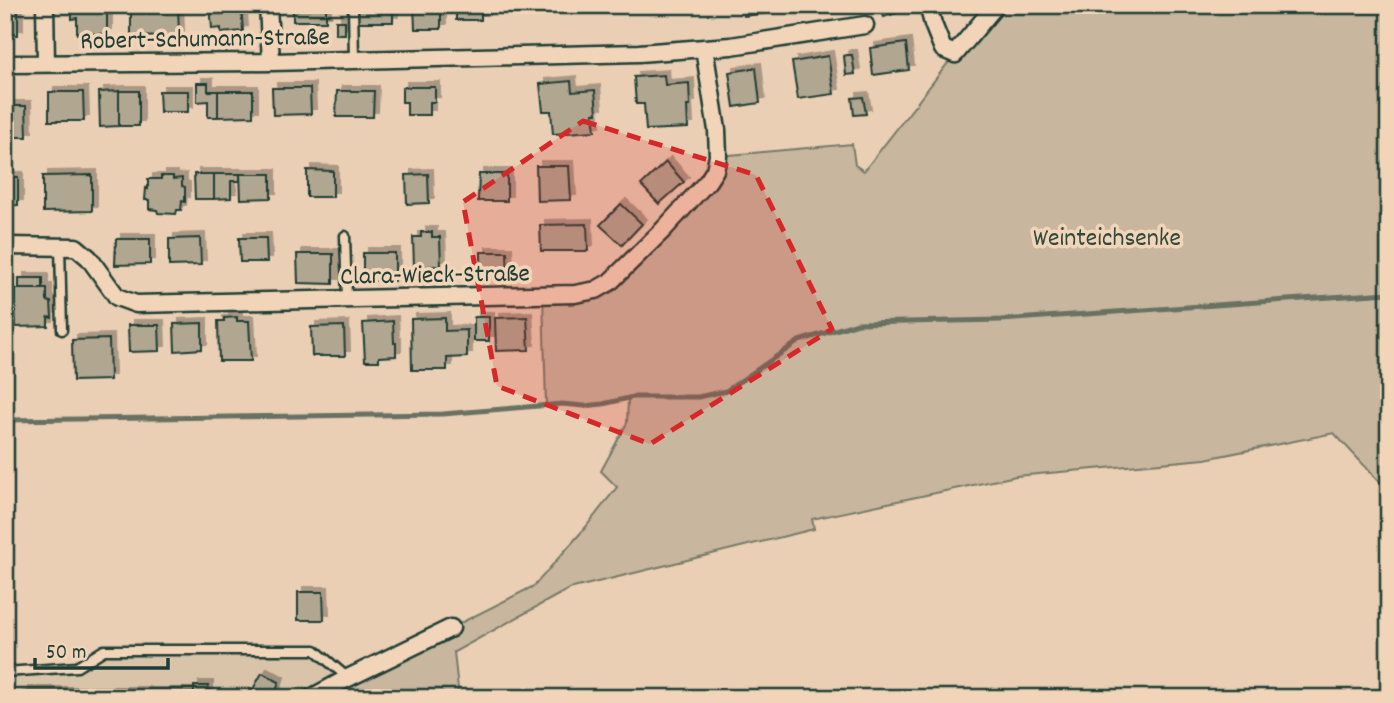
<svg xmlns="http://www.w3.org/2000/svg" width="1394" height="703" font-family="Dekko,sans-serif">
<defs>
<filter id="shadow"><feDropShadow dx="5" dy="-5" stdDeviation="0" flood-color="#0004"/></filter>
</defs>
<rect width="100%" height="100%" fill="#eacfb4"/>
<filter id="ink" filterUnits="userSpaceOnUse"><feTurbulence type="fractalNoise" baseFrequency=".0143" numOctaves="2"/><feDisplacementMap in="SourceGraphic" scale="14" xChannelSelector="R" yChannelSelector="G"/><feConvolveMatrix kernelMatrix="1 2 1 2 8 2 1 2 1" color-interpolation-filters="sRGB"/></filter>
<g filter="url(#ink)">
<path fill="#d9c3a9" d="M104 650H315L348 678 311 698H5V672L77 667Z"/>
<path fill="#c8b69e" stroke="#747a69" stroke-width="2" d="M996 5H1389V492L1334 433 1205 459 1016 476 812 519 814 529 569 589 454 652 459 698H311L534 586 585 528 617 487 601 471 627 423 628 399C615 401 601 405 587 405 573 406 560 404 546 406L543 295 596 290 663 230 718 156 852 144 855 165 864 171 955 54Z"/>
<g fill="none" stroke-linecap="round" stroke-linejoin="round">
<path stroke="#687162" stroke-width="5" d="M5 420 443 414 562 404 584 406 603 404 633 397H698L726 391 799 341 858 323 1001 320 1389 293"/>
</g>
<path fill="#b1a690" stroke="#1f3d34" stroke-width="2" filter="url(#shadow)" d="M72 5H107V34H77V18L72 19Z
M131 5H178L179 36 131 37Z
M210 5H241L243 31 221 33V28L212 29Z
M293 5H326V21H293Z
M358 5H393V22H358Z
M414 5H441V29H415Z
M456 5H481V20H456Z
M742 5H767L769 13 744 16Z
M892 5H897L899 12 884 17 881 9Z
M5 8H18V35H5Z
M336 21H345V34H336Z
M906 43 909 70 873 75 870 48Z
M847 55H852L855 74 846 75 844 56Z
M828 56 834 94 798 99 792 62Z
M756 68 760 103 734 107 729 72Z
M664 75 665 85 689 83 690 106H687L688 128 646 130 644 104H636L634 77Z
M571 81 572 92 595 90 597 113H593L595 131 553 134 551 111H543L540 84Z
M197 83H208V91H218V117H208V101L197 102Z
M402 87H435V102H430V115H407V102H402Z
M272 88H310L311 114 273 115Z
M119 91V126L100 127 99 92Z
M119 91H139V126H119Z
M159 91H188V112H160Z
M218 91H253V116L218 117Z
M337 91H374L373 117H336Z
M49 92H83L84 121H49Z
M863 97 866 114 854 115 852 98Z
M5 106H26L27 137H5Z
M666 162 684 182 659 204 641 185Z
M536 166H569L571 200 537 201Z
M307 170 333 171V197H307Z
M194 174H214V199H195Z
M214 174H240V181H231V198L214 199Z
M240 174H271V198L241 199Z
M428 174 429 203 407 204 406 175Z
M479 174H507V201H478Z
M92 175V211L43 212V176Z
M161 176H173V179L182 178V186L185 187V202L182 201 181 210H177L176 214 158 213 157 210 149 209V200H145L146 188 148 189V179H161Z
M5 177H18V205L5 206Z
M621 204 642 224 622 245 600 225Z
M587 224 588 251H541L540 225Z
M421 232H432V237H440L441 266 414 267 413 237H421Z
M200 238 201 265 169 266V239Z
M239 238H266L267 262H240Z
M116 239H150V264L115 265Z
M481 252H507L508 278H481Z
M363 253H395V281H363Z
M297 254H333V284L298 283Z
M19 278H43V289H19Z
M15 289H47V301L51 302 52 318 48 317V326L16 327Z
M237 317V321H249L251 361H219L218 321H224V318Z
M474 317H489V341H474Z
M527 317 529 350 496 351 495 318Z
M445 318V331L467 330V357L447 358V370H412L411 319Z
M393 321 394 343H396V356L379 357V361H365L363 323Z
M202 323V349L175 351 174 324Z
M128 325H159L160 351 129 352Z
M344 326 345 356H312L311 327Z
M109 339 110 380 73 381 72 340Z
M298 592H323L324 620H298Z
M262 673 279 682 276 692 272 698H248Z
M194 686H208V698H176V693H194Z
M23 692H143L147 693 148 698H23Z
M147 693H176V698H148Z"/>
<g fill="none" stroke-linecap="round" stroke-linejoin="round">
<defs>
<path id="lane" d="M353 5 354 60
M345 236 347 299
M60 246 62 330
M5 672 77 667 104 650H315L348 678"/>
<path id="street" d="M45 5 46 63
M268 5 271 62
M928 5 933 24 943 49 955 54 996 5
M5 64 271 62 639 53 731 46 865 25
M5 246 76 247 89 258 117 297 136 304 575 294 596 290 610 282 663 230 708 181 715 170 718 156 717 130 704 48
M311 698 348 678 451 628"/>
</defs>
<use href="#lane" stroke="#1f3d34" stroke-width="13"/>
<use href="#street" stroke="#1f3d34" stroke-width="21"/>
<use href="#lane" stroke="#f2d5b9" stroke-width="8"/>
<use href="#street" stroke="#f2d5b9" stroke-width="16"/>
</g>
</g>
<path fill="#d62828" fill-opacity="0.2" stroke="#d62828" stroke-width="5" stroke-dasharray="14 9" stroke-linejoin="round" d="M583 121 756 175 832 329 650 444 497 386 463 202Z"/>
<g text-anchor="middle" stroke-width="7" stroke-linejoin="round" paint-order="stroke">
<g font-size="26" fill="#1f3d34" stroke="#f2d5b9">
<text transform="translate(205 37) rotate(-1)" y="9">Robert-Schumann-Straße</text>
<text transform="translate(435 273) rotate(-1)" y="9">Clara-Wieck-Straße</text>
</g>
<g font-size="26" fill="#30493f" stroke="#f2d5b9">
<text x="1107" y="245">Weinteichsenke</text>
</g>
</g>
<rect width="1394" height="703" fill="none" stroke="#f2d5b9" stroke-width="28"/>
<rect x="14" y="14" width="1366" height="675" fill="none" stroke="#1f3d34" stroke-width="2.5" filter="url(#ink)"/>
<path d="M35 658v10h133v-10" fill="none" stroke="#1f3d34" stroke-width="3.5"/>
<text x="46" y="658" font-size="21" fill="#1f3d34" stroke="#f2d5b9" stroke-width="5" paint-order="stroke">50 m</text>
</svg>
